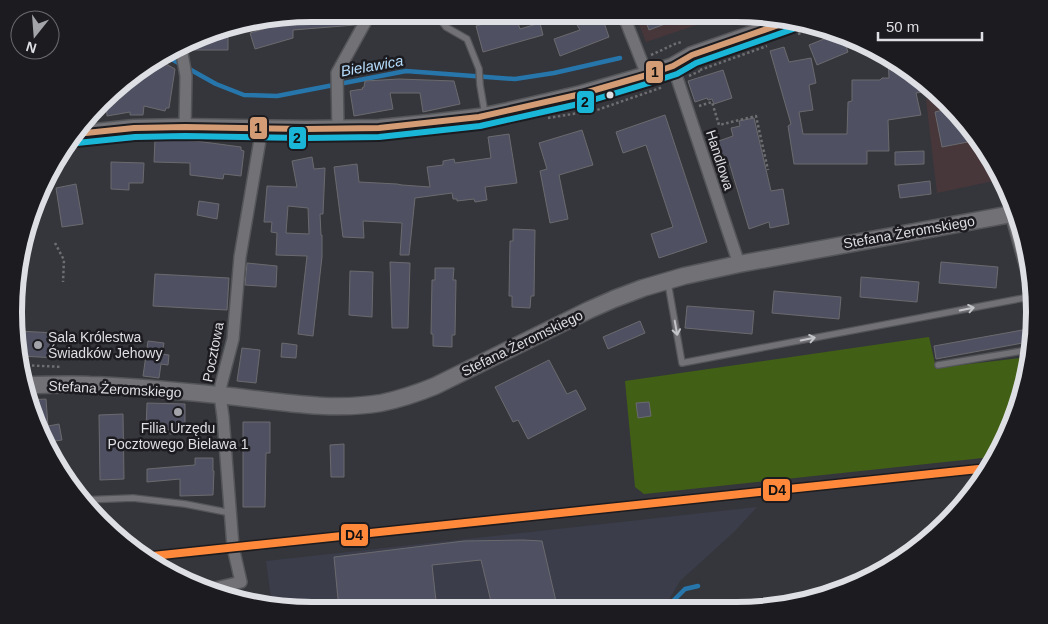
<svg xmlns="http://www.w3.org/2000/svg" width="1048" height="624" font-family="Arial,sans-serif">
<rect width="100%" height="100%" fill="#35363b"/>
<path fill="#48373a" d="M635 14H729L646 42Z
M935 98 984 147 998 180 937 193 926 99Z"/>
<path fill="#3b3d4b" d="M757 507 735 531 680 581 663 610H292L272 605 266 561Z"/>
<path fill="#416015" d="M929 337 936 368 1028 357V370L992 457 644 494 635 487 625 381Z"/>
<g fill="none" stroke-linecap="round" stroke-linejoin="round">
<path stroke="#2676ac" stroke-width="4.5" d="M166 56 216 84 244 95 277 96 406 71 515 79 554 73 620 58
M669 610 674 600 685 589 698 586"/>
</g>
<path fill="#4f5162" stroke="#6a6a6e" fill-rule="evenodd" d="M312 14H357V20L355 25 293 30V38L255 49 250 33 274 26 273 20Z
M502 14 503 20 515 15 520 29 540 23 543 35 483 52 476 26 490 22 489 18Z
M601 14 609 37 560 56 554 39 580 30 576 23Z
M643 14H689V15L649 30Z
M228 28V50H189L188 45 216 29Z
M839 33 842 34 848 52 817 65 809 45Z
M784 47 789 62 811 58 816 83 809 85 813 110 799 112 803 134H847L848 102 852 101V80H880L882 78H889L888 57 902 64 929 91 916 93 921 115 888 120 889 151H867V164H794L788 126 791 124 770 51Z
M159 60 175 69 169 108H166L165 111 144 106 143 115H130V112L107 116 106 101 131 75Z
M723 70 732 98 714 104 712 99 708 100 707 98 695 102 688 81Z
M399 79 454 81 460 104 423 112 420 93H390L393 109 354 116 350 91 363 89 362 88 364 87 365 81Z
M947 109 978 140 942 147 935 112Z
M665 115 707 242 659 258 651 234 673 227 646 145 623 153 616 132Z
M754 118 771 191 783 189 789 224 770 228 769 222 749 229 729 162 724 163 716 142 733 136 731 128 740 126 739 121Z
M582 130 593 165 559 175 568 219 550 223 540 171 547 169 539 143Z
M509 134 517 183 485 187 487 200 475 202 474 199 457 201V199H453L452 193 415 198 409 255H400L402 223 363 221 364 238 343 237 334 167 357 164 359 182 397 184 402 185 430 187 427 167 443 165V161L454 159 455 163 491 158 488 137Z
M155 139 196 141 241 147V150L244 151 241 176 224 174 223 179 190 175V163L154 162Z
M924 151V164L895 165V152Z
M312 157 314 169 325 168 323 214H320L321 235H322V257L313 336 298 334 307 256 276 255 277 233 271 232 272 222H264L267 186 297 187 292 161ZM288 206 308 208 309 234 286 233Z
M111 162 144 163 143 183H129V190L111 189Z
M930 181 931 194 900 198 898 185Z
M76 184 83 224 62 227 56 188Z
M199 201 219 204 217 219 197 215Z
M513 229 535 230 534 296H531L530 308 512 307V296H509L510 241H513Z
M390 262 410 263 408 328H392Z
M941 262 998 267 996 288 939 283Z
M247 263 277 266 276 287 245 285Z
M435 268H454L453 280H456L455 335H452V347L433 346V334H431L432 280H435Z
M350 271 373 272 372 317 349 315Z
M155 274 229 278 227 310 188 308 153 306Z
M861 277 919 282 917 302 860 297Z
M774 291 841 297 839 319 772 313Z
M687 306 754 311 752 334 685 328Z
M640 321 645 333 608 349 603 337Z
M1028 329V342L936 359 934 346Z
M17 331 57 333 56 358 21 356Z
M148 341 164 343 162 354 169 355 168 365 161 364 159 378 143 376Z
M282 343 297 345 296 358 281 357Z
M242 348 260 350 256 383 237 381Z
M549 360 567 394 576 390 586 409 528 439 518 420 513 422 495 387Z
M46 399 48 426 59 424 62 440 48 442V443L29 408 28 400Z
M649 402 651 416 638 418 636 403Z
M147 403 185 404V434H170L171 430 146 429Z
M123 414 124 479 100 480 99 415Z
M243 422H270V453H266L265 507H243Z
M344 444V477H331L330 445Z
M195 458H213V471H214L213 495 180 496V479L147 482V469L195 465Z
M523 540 542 541 558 610H493L481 560 432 565 437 610H339L334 557 464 541Z"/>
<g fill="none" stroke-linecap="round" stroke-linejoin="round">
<defs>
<path id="lane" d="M436 14 446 27 467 39 479 69 480 85 485 114
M668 283 682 363 1029 297
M938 365 1028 350
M82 500 133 498 185 504 231 513"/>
<path id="street" d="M623 14 647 75
M181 48 186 76 185 127
M673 66 739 264
M338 129 337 73 368 17V14
M1011 214 1029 279
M207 590 241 582 233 547 223 417 220 395 221 385 233 339 240 257 262 128"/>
<path id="secondary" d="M76 134 134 128 185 127 306 129 379 128 429 123 479 117 508 111 581 94 647 75 673 66 692 55 790 21
M26 385C47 385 69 384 90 385 133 386 176 391 219 395 272 400 327 412 381 403 400 399 418 393 435 386L589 310 614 299 643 288 684 276 739 264 1012 214"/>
</defs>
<use href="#lane" stroke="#545559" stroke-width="8"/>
<use href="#street" stroke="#545559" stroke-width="14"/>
<use href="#secondary" stroke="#545559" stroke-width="19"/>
<path stroke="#6d6e71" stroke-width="2.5" stroke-dasharray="2.5 2.5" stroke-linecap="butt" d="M744 20 757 15
M798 34 818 27
M651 55 677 43 683 42
M700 70 767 46
M689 76 700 71
M699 106 712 102 719 125 756 116 768 170
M548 118 597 110 663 87
M55 243 64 260 63 282
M23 356V364
M22 365 62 367"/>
<use href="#lane" stroke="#727276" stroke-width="5.5"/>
<use href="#street" stroke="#727276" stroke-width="11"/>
<use href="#secondary" stroke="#727276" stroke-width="16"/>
<defs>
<path id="bus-1" d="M76 134 134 128 185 127 306 129 379 128 479 117 581 94 647 75 673 66 692 55 790 21"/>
<path id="bus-2" d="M77 143 135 137 185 136 306 138 379 137 480 126 583 103 649 83 677 74 696 63 793 29"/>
</defs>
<use href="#bus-1" stroke="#1c1c20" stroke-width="10"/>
<use href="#bus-2" stroke="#1c1c20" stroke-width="10"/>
<use href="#bus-1" stroke="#d39c74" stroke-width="6"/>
<use href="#bus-2" stroke="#1ab6d8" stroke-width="6"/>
<defs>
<path id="rail-1" d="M143 557 988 468"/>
</defs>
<use href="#rail-1" stroke="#1c1c20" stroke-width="11"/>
<use href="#rail-1" stroke="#ff883a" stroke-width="8"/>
</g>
<defs><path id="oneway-shaft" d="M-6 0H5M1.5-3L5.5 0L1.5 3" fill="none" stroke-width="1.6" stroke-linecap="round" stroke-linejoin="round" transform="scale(1.25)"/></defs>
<g stroke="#c3c4c8">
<use href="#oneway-shaft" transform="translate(967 309) rotate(-11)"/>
<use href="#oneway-shaft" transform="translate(676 328) rotate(80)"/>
<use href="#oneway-shaft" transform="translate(808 339) rotate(-11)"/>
</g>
<circle fill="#dedfe4" stroke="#1c1c20" stroke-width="2" cx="610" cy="95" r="4.5"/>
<g fill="#a3a4a9" stroke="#1c1c20" stroke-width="2">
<circle cx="38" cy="345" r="5"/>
<circle cx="178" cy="412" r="5"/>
</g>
<g text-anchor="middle" stroke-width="5" stroke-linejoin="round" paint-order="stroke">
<g font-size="14" fill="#dedfe4" stroke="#1c1c20">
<text transform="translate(720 160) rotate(72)" y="5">Handlowa</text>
<text transform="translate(909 232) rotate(-10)" y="5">Stefana Żeromskiego</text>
<text transform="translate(522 343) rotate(-26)" y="5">Stefana Żeromskiego</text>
<text transform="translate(213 352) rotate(-79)" y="5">Pocztowa</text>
<text transform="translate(115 389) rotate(3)" y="5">Stefana Żeromskiego</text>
</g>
<g font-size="14" fill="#dedfe4" stroke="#1c1c20" text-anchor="start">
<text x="48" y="342">Sala Królestwa<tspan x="48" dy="16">Świadków Jehowy</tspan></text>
<text x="178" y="433" text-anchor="middle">Filia Urzędu<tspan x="178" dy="16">Pocztowego Bielawa 1</tspan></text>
</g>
<g font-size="15" font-style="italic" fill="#b7defe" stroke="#1c1c20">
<text transform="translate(372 66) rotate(-10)" y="5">Bielawica</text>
</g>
</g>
<path d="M0 0H1048V624H0ZM312 22H736A290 290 0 0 1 1026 312V312A290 290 0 0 1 736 602H312A290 290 0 0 1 22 312V312A290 290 0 0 1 312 22Z" fill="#1c1c20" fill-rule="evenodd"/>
<path fill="none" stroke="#dedfe4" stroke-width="6" d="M312 22H736A290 290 0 0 1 1026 312V312A290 290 0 0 1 736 602H312A290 290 0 0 1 22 312V312A290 290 0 0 1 312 22Z"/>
<g stroke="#1c1c20" stroke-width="2">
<rect x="645" y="60" width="19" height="24" rx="5" fill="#d39c74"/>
<rect x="576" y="90" width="19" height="24" rx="5" fill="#1ab6d8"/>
<rect x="249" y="116" width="19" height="24" rx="5" fill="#d39c74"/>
<rect x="288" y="126" width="19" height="24" rx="5" fill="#1ab6d8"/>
<rect x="762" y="478" width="29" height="24" rx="5" fill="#ff883a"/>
<rect x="340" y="523" width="29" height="24" rx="5" fill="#ff883a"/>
</g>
<g font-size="14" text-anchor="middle" font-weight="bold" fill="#111">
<text x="655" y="77">1</text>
<text x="585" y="107">2</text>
<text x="258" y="133">1</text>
<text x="297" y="143">2</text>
<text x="777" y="495">D4</text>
<text x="354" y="540">D4</text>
</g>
<g transform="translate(35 35) rotate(197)"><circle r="24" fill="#1c1c20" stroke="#6a6a6e"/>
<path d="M0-4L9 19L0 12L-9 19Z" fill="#a3a4a9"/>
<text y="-8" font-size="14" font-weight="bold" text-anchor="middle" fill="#dedfe4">N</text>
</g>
<path d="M878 32v8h104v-8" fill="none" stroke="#dedfe4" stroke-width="2.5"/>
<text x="886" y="32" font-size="15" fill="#dedfe4" stroke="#1c1c20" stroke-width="4" paint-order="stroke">50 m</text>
</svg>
